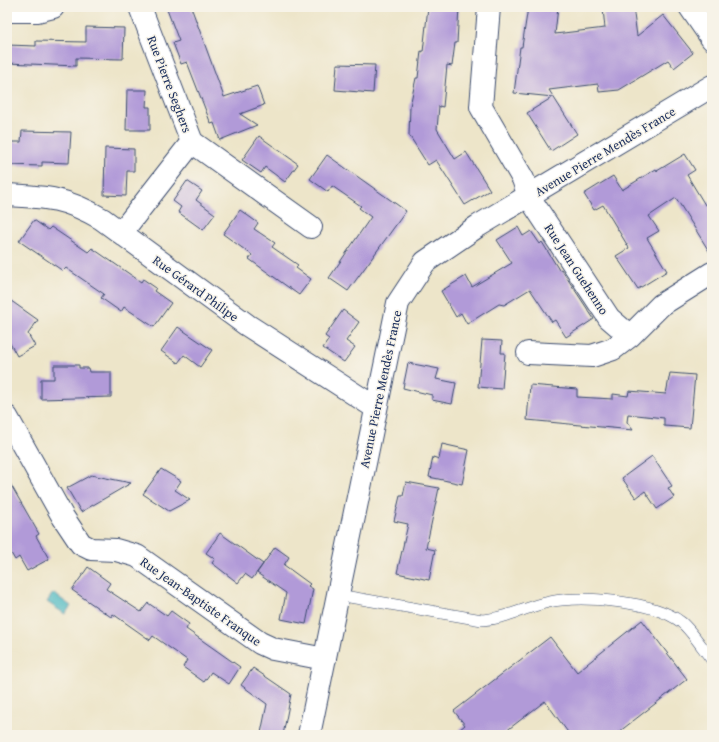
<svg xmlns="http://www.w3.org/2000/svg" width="719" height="742" font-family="'Gentium Book Plus',serif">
<rect width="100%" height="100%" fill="#f7f3e8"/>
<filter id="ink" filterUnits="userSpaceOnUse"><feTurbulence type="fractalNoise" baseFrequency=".025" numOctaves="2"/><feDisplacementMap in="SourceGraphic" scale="8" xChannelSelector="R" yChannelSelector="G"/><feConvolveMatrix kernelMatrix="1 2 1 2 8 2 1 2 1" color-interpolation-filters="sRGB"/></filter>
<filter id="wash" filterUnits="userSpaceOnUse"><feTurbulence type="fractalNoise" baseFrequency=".012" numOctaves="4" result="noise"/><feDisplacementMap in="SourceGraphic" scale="16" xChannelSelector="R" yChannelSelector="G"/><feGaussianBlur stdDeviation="0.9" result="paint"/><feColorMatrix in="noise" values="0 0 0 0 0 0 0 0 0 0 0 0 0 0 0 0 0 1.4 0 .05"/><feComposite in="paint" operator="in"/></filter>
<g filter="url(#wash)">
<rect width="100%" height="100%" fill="#ede5c9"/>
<path fill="#49b8c1" stroke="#327490" d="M53 593 71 606 65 614 47 602Z"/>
<g id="blocks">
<path fill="#b19ad8" d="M166 7H191L224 97 257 86 264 105 240 114 257 125 220 140 214 123 211 124 187 62 181 64 173 43 179 41Z
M428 7H459L457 43H455L452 66 447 65 443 107 439 106 437 129 455 159 466 152 490 190 465 205 436 160 428 165 409 135 410 106 416 78H418L421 51 423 52Z
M528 7H558L555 34 605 28 603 9 633 7 637 36 663 15 693 53 674 68 668 60 619 90 599 92 598 84 549 90 577 134 551 151 527 113 553 97 514 93 520 47H522Z
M86 27 124 28 123 59 76 58V66L7 63V45L36 46V41L86 42Z
M337 64 375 65 373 93 335 90Z
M127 90H147L146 107H150V130H126Z
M22 131 71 132 69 163 42 162V166L7 165V142H21Z
M259 136 298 164 285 182 265 167 261 173 242 160Z
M105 148 134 149V171H127L126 196 104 195Z
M685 154 695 170 687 175 705 205 712 201V256L676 198 649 216 659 231 647 238 667 271 638 289 616 256 629 248 603 205 594 210 584 194 613 176 622 190 656 169 657 171Z
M327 155 406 211 348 291 329 278 371 217 359 208 361 206 332 186 328 192 310 179Z
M187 181 202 191 196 200 215 214 203 230 178 212 181 207 173 201Z
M240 210 258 223 254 229 275 243 272 247 298 265 296 268 311 279 299 295 249 259 252 255 223 234Z
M34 220 48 230 51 227 88 252 92 248 141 282 143 279 156 288 154 291 171 303 154 327 124 307 121 312 101 298 104 294 66 268 63 271 19 241Z
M518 227 523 236 531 231 540 244 542 242 559 270 561 269 594 319 566 337 555 320 552 322 530 289 504 305 499 304 467 324 461 313 456 317 441 291 466 276 472 287 512 263 497 240Z
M7 298 38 320 28 334 35 346 17 356 7 338Z
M343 310 359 322 346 341 355 347 344 362 323 348 329 339 325 336Z
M178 327 212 350 200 367 184 355 178 363 161 351Z
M482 340 502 341 501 353H505L502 389 478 387Z
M408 363 439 369 436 379 456 383 452 404 432 400V395L403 388Z
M54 365H79V368H88L89 372H111V397L41 399V379H54Z
M670 373 695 375 690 428 664 426V418L628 414 627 422 633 430 527 420 530 385 577 389V397L613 399V394L628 396 629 391 666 394Z
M442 444 469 450 462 484 429 477 433 457 439 459Z
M652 456 672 486 668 488 674 497 657 509 645 491 636 498 622 478Z
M161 469 181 481 175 490 190 500 169 511 143 494Z
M91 475 131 483 81 512 67 488Z
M7 478 39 534 36 536 49 559 27 571 19 557 15 560 7 546Z
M406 482 439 488 426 548 435 550 429 580 397 573 408 524 394 521 400 496H403Z
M220 533 263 564 252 579 245 574 238 583 212 563 215 559 206 553Z
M275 547 289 557 284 565 310 584 308 586 313 589 306 624 281 619 286 593 257 573Z
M88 567 110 583 106 589 141 612 148 603 167 616 171 611 189 624 186 629 240 667 229 684 211 672 204 682 183 667 187 660 153 636 150 640 113 614 111 617 72 590Z
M642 620 687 679 615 735H570L545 701 501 735H453L465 725 454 711 550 637 577 672Z
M253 668 291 694 283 735 261 733 267 704 241 685Z"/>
</g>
</g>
<g filter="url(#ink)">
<use href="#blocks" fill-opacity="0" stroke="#3a4a6e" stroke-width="1"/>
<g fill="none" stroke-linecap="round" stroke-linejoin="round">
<defs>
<path id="lane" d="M338 595 482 620C505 619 526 607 549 602 582 595 654 601 681 622 692 631 703 649 712 660"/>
<path id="street" d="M489 7 481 107 523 179 529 197 609 318 630 336 661 305 712 273
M690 7 712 39
M7 11H37L53 7
M192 142 311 227
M7 195C48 197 66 198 102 219L247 325 376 408
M121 233 192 142 140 7
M528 353 592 356 613 349 630 336
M7 417 63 517 81 544 91 549 116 550 137 556 260 643 273 649 325 659
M309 735 398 303 425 262 478 226 712 86"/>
</defs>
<use href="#lane" stroke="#3a4a6e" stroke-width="12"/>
<use href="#street" stroke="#3a4a6e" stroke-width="24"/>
<use href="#lane" stroke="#fff" stroke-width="11"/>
<use href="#street" stroke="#fff" stroke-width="22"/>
</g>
</g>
<g text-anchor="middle" stroke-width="3" stroke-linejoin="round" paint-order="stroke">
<g font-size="13" fill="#1b2f5e" stroke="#f7f3e8">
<text transform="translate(170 84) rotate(69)" y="5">Rue Pierre Seghers</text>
<text transform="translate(605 151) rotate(-31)" y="5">Avenue Pierre Mendès France</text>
<text transform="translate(577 269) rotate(57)" y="5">Rue Jean Guehenno</text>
<text transform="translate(196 288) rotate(36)" y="5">Rue Gérard Philipe</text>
<text transform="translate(380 389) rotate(-78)" y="5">Avenue Pierre Mendès France</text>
<text transform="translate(201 601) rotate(35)" y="5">Rue Jean-Baptiste Franque</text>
</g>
</g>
<rect width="719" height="742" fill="none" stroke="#f7f3e8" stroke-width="24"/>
</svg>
